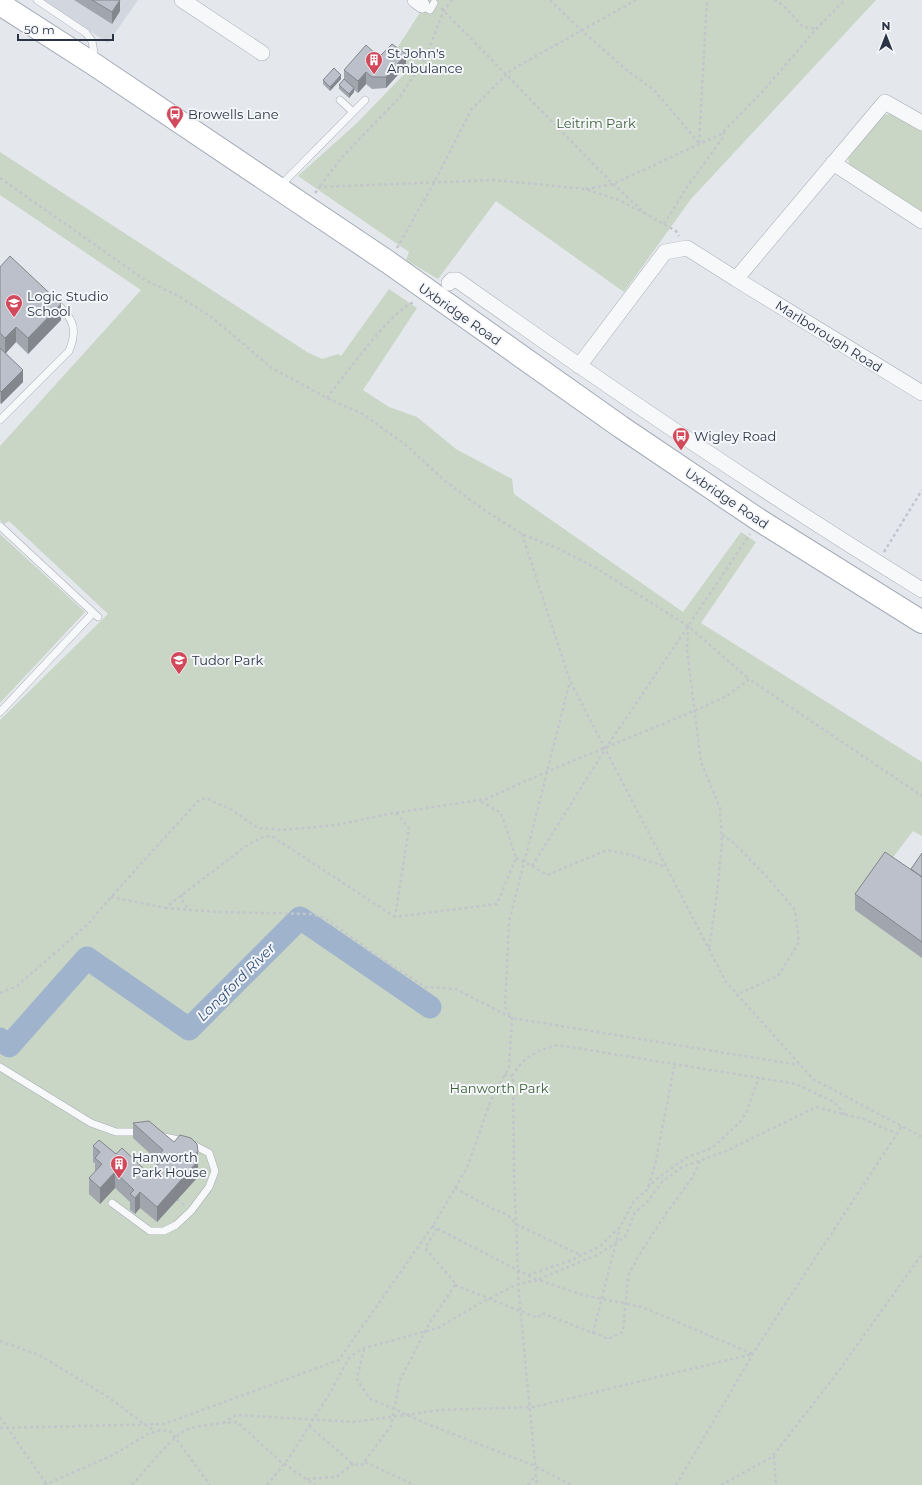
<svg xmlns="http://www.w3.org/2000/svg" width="922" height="1485" font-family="Montserrat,sans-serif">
<rect width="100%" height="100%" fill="#e4e7ec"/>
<path fill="#d2d6de" d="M44 0H138L108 43Z"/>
<path fill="#c9d6c5" d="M428 0H876L691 199 624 292 496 201 438 279 406 260 409 252 298 176 358 122 409 69 392 56Z
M889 114 896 115 922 130V214L849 165 848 154 880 116Z
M0 152 307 352 322 359 338 354 341 356 389 289 417 308 363 390 389 407 417 417 456 449 512 479 514 494 683 612 741 532 756 542 701 623 922 762V836L913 831 885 868 922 958V1485H0V720L108 614 9 521 4 524 0 520V446L141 290 0 195Z
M0 534 85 612 0 703Z"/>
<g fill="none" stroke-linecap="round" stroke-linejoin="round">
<path stroke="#9fb4cc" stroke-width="23" d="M0 1039 9 1046 87 958 189 1029 300 918 430 1007"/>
<defs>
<path id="lane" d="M37 0 86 33 92 41 95 59
M422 5 430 10 434 3
M340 100 353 112
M279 187 365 100
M0 420 69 351C79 327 72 317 54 301
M0 526 98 617
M0 712 93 613
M0 1067 91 1123 116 1132H142
M112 1203 150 1231H164L176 1225 191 1211 209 1187 215 1171 209 1153 188 1142 160 1136"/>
<path id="street" d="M182 0 262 53
M415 0 422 5
M833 163 922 221
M736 279 922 393
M449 283 452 280H457C609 388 763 492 922 590
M579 366 665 252 687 248 736 279 885 102 922 123"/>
<path id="primary" d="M0 4 95 65 388 262 621 427 759 520 922 622"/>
</defs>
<use href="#lane" stroke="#a9aeb7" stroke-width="8"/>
<use href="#street" stroke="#a9aeb7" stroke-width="16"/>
<use href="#primary" stroke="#a3abb8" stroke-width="24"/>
<path stroke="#c2c5cb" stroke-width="2.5" stroke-dasharray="3 3" stroke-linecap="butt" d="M550 0 581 30 629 72 654 90 699 143
M774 0 783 5 802 26 816 29
M441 8 613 184 646 214 676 231 679 236
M699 143 707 0
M0 178 145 280 180 297 210 316 272 368 327 398 363 414 407 446 445 481 484 510 522 534 557 548 596 568 688 626 749 679
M320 186 343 156 399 98 424 61 444 10 452 0
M586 189 613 184 721 134 764 90 816 29 845 0
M315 193 320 187 494 180 585 189 619 200 644 213
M664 224 687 187 724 136V131
M397 248 435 181 471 110 511 70 636 0
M327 398C342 379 395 305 415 302
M522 534 570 681 726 982 813 1079 922 1137
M884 552 922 490
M688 626 687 649 701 762 720 808 722 842 717 894 709 948
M396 813 409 828 395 917 497 904 516 858 501 813 478 800
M722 835 734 843 768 878 795 910 799 942 778 976 736 995
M516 858 532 866 606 748 750 534
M532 866 547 875 607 850 631 855 666 867
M182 894V900L189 910
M111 897 165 908 246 846 265 836 273 837 395 917
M165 908 220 912 311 914 325 918 370 951 425 987 456 989 512 1018 799 1065
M0 993 17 986 87 925 111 897 198 801 206 798 232 810 258 828 282 830 337 825 388 814 486 799 546 772 694 711 727 696 749 679 922 796
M504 1075 513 1076 514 1172 519 1295 537 1485
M512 1076C526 1054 535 1052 558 1045L796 1084 834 1102 845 1115
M455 1188 493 1209 508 1215 516 1224 580 1255
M648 1188 655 1180 686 1158 712 1148 740 1122 746 1113 759 1077
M177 1199 184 1205
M432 1226 537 1280 599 1254 625 1237 635 1212 649 1200 662 1182 682 1167 726 1151 816 1107 863 1119 897 1134
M528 1275 569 1261 599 1247 620 1227 634 1201 647 1190 655 1165 675 1063
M455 1285 538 1318 542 1313 593 1333 620 1227
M593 1332 608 1339 623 1332 628 1276 638 1257 665 1215 692 1178 700 1161
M0 1341 39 1355 108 1397 154 1431
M364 1349 357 1379 369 1398 430 1425 535 1466 571 1485
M0 1417 47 1485
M223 1423 236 1415 354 1422 440 1410 534 1407 753 1354
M309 1426 353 1464 362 1465 391 1426 400 1380 430 1322 456 1284 425 1248 437 1229
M0 1428 164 1424 339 1360 434 1224 467 1168 491 1100 509 1067 512 1018 505 1007 509 922 570 681
M774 1456 776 1485
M365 1462 415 1485
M307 1479 336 1477 353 1464
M44 1485 111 1456 148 1434 161 1430 171 1432 210 1485
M132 1485C145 1471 169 1440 184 1431 195 1425 224 1423 237 1422L280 1461 315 1485
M267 1485 289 1458 330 1393 349 1358 361 1349 438 1328 475 1306 516 1285 532 1281H542L583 1295 642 1307 753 1354
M528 1485 536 1475
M676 1485 757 1347 902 1126
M721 1485 772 1457 838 1372 922 1254"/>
<use href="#lane" stroke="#f7f8fa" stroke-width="7"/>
<use href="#street" stroke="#f7f8fa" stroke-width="15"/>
<use href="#primary" stroke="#fff" stroke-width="22"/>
</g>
<path fill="#a1a5ae" d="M74 0H120V11L112 24Z
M379 57 406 66 386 88 372 89 366 84 358 93 354 90V92L349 98 339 89V85L344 79V70Z
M341 79 330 91 323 84V80Z
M0 267 61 320 28 354 16 342 6 353 23 382 1 404 0 403Z
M922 853V958L855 910V894L911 869Z
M133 1123 198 1167 197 1169V1178L157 1222 140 1208 135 1214 130 1210V1202L115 1188 100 1204 89 1194V1178L95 1172V1163L93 1162V1146L116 1154 147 1172 154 1170 156 1168V1159L133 1138Z"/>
<path fill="#83868d" d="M120 0V11L112 24V12Z
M406 54V66L386 88V77Z
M366 72V84L358 93V81Z
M341 75V79L330 91V87Z
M354 88V92L349 98V94Z
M61 304V320L28 354V338Z
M16 327V342L5 354V338Z
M23 370V382L1 404V392Z
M198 1151V1167L197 1169V1178L157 1222V1207Z
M115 1172V1188L100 1204V1188Z
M140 1192V1208L135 1214V1198Z"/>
<path fill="#bbc0ca" stroke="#83868d" d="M92 0H120L112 12Z
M392 44 406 54 386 77H372L366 72 358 81 344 70 366 45 379 57Z
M334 68 341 75 330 87 323 80Z
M344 79 354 88 349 94 339 85Z
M10 256 61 304 28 338 16 327 5 338 0 333V267Z
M0 348 23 370 1 392 0 391Z
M885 852 922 877V942L855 894Z
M922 853V877L911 869Z
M149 1121 174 1142 180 1135 191 1138 197 1144 198 1151 193 1158 197 1162 157 1207 140 1192 135 1198 130 1194 134 1190 115 1172 100 1188 89 1178 102 1164 95 1158 100 1152 93 1146 99 1140 116 1154 122 1148 147 1172 150 1168 154 1170 160 1162 156 1158 163 1150 133 1123Z"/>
<defs>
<symbol id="building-pin" viewBox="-11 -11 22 30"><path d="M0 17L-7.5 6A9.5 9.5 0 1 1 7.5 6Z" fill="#d1495b" stroke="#f4f6f9"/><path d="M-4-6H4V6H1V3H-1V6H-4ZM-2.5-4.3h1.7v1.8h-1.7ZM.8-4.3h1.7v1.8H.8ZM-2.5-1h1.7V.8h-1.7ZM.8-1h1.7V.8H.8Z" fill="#fff"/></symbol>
<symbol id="bus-pin" viewBox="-11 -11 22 30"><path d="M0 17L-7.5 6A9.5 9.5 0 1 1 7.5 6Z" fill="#d1495b" stroke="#f4f6f9"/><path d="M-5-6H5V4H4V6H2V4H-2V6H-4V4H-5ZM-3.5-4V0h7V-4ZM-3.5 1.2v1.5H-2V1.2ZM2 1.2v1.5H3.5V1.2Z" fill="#fff"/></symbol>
<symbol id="school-pin" viewBox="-11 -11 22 30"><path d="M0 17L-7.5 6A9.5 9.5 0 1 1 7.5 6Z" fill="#d1495b" stroke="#f4f6f9"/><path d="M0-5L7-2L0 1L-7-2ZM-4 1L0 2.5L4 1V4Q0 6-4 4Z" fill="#fff"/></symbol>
</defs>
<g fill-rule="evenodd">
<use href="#building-pin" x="364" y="50" width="20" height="27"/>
<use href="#bus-pin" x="165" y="104" width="20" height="27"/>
<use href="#school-pin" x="4" y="293" width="20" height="27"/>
<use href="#bus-pin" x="671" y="426" width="20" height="27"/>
<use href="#school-pin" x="169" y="650" width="20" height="27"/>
<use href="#building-pin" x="109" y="1154" width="20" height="27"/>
</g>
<g text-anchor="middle" stroke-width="4" stroke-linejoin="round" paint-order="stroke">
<g font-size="13" fill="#2b3445" stroke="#f4f6f9" text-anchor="start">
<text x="387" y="58">St John's<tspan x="387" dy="15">Ambulance</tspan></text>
<text x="188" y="119">Browells Lane</text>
<text x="27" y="301">Logic Studio<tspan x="27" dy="15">School</tspan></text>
<text x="694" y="441">Wigley Road</text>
<text x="192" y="665">Tudor Park</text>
<text x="132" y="1162">Hanworth<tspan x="132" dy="15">Park House</tspan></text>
</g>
<g font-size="13" fill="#3f6138" stroke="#f4f6f9">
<text x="596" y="128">Leitrim Park</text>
<text x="499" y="1093">Hanworth Park</text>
</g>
<g font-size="13" fill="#2b3445" stroke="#f4f6f9">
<text transform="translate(460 314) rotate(35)" y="5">Uxbridge Road</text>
<text transform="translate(829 336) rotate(32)" y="5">Marlborough Road</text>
<text transform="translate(727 498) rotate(34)" y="5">Uxbridge Road</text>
</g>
<g font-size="14" font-style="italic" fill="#34527a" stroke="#f4f6f9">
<text transform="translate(236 982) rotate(-45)" y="5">Longford River</text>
</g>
</g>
<g transform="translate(886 36)" stroke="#f4f6f9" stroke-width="3" paint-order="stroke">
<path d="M0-3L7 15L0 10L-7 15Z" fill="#2b3445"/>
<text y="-6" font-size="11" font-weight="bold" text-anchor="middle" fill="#2b3445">N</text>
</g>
<path d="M18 34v6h95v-6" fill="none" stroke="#2b3445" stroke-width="2"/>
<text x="24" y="34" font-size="12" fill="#2b3445" stroke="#f4f6f9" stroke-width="3" paint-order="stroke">50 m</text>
</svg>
